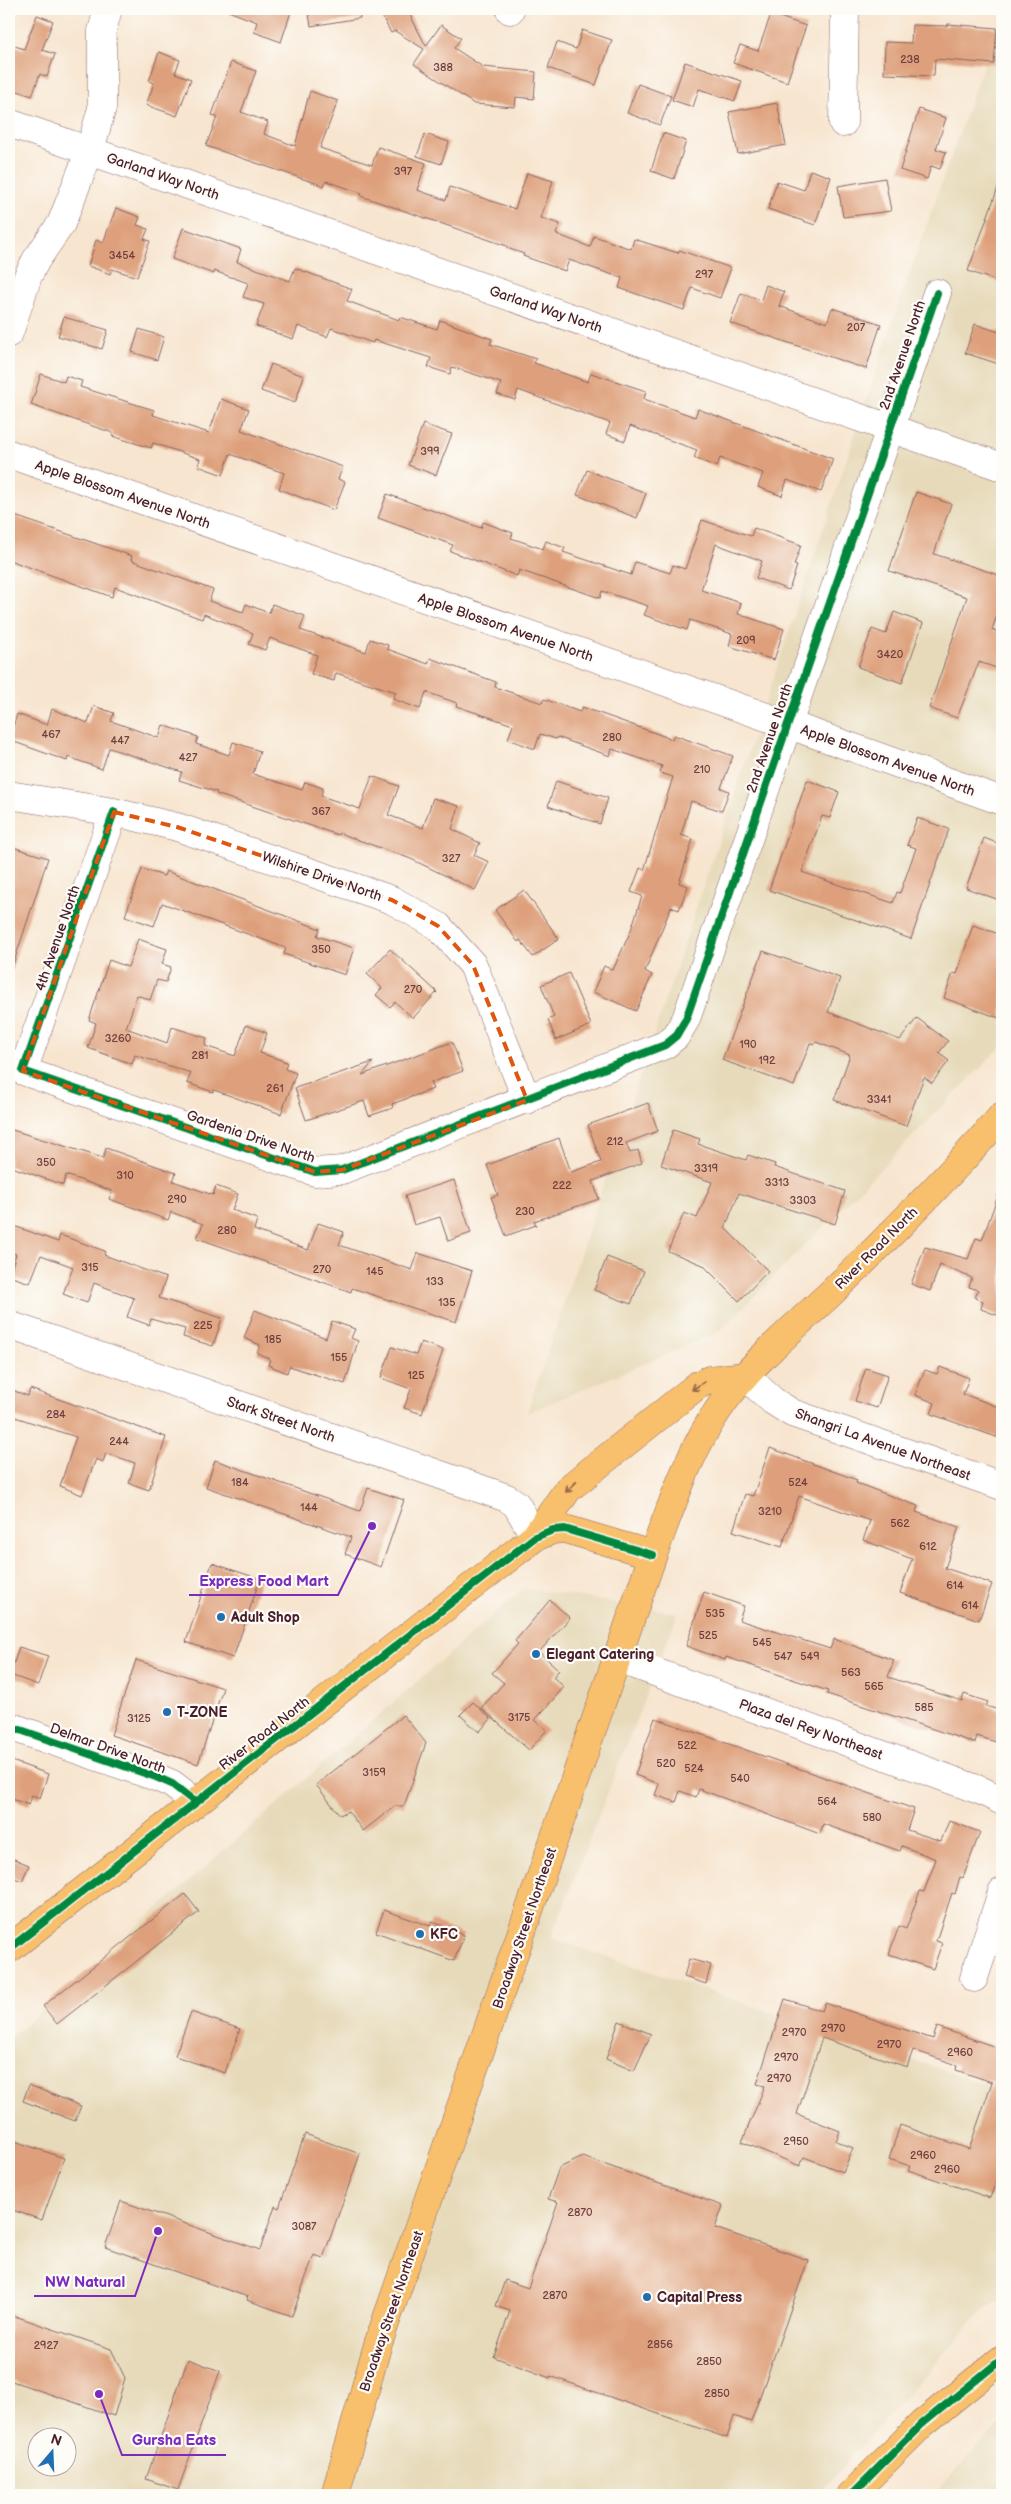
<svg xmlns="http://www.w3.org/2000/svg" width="1011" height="2504" font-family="'Balsamiq Sans',sans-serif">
<rect width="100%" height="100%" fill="#fdfcf7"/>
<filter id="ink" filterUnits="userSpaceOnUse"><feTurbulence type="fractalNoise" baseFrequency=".02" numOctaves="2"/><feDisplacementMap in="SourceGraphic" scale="10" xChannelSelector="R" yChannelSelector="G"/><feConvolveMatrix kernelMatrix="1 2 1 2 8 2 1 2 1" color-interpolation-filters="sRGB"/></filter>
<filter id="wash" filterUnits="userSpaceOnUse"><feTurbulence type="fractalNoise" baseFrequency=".0096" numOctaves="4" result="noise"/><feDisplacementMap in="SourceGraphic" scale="20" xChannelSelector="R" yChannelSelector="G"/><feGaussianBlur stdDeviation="1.12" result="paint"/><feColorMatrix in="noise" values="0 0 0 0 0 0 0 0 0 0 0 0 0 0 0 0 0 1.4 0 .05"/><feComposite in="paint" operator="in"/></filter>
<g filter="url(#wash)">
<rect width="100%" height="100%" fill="#f7e5cf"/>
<path fill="#e7daba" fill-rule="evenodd" d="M1002 13V1046L719 1332 527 1413 902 294Z
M524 1588 678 1613 551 1938 1002 2090V2299L983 2310 818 2495H9V2039ZM38 2436H68V2466H38Z
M1002 2423V2495H934L947 2479Z"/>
<g id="blocks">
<path fill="#dea07b" d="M228 9H292L281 42 254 32 257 22 228 11Z
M308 9H359L360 18 311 26Z
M378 9H407L426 46 441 25 461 38 454 48 483 67 536 72 534 99 516 97 515 107 474 104 414 64 424 49 395 31 391 33Z
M771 14 806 26 787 82 733 63 740 45 758 51Z
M37 15 53 21 42 50 55 54 47 77 40 74 32 96 9 88V44L24 49Z
M948 24 997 28 994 64 935 59 934 76 884 74 885 42 911 43 912 25 947 26Z
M582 30 612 40 596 85 548 68 557 42 576 49Z
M159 52 180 60 175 73 191 79 177 116 146 105 154 83 149 81Z
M231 62 256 71 241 112 268 122 264 134 295 146 310 91 338 101 320 148 372 165 378 147 426 163 417 190 446 200 450 187 515 209 527 173 553 181 541 218 560 224 556 234 590 247 594 236 631 249 634 239 678 253 679 250 731 268 720 298 692 288 684 310 619 288 622 278 569 260 565 271 523 256 524 254 507 248V246L361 196 362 193 326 181 324 186 206 146 217 117 212 115Z
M685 62 742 81 735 101 699 89 693 107 672 100Z
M638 84 671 96 660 125 627 113Z
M777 103 786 145 738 154 729 112Z
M919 109 946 118 936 149 946 152 940 169 931 166 927 179 900 170Z
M663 133 686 141 674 179 651 171Z
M425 134 449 142 441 164 417 156Z
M810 170 831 177 815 225 768 209 777 181 804 190Z
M885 178 891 211 843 217 838 186Z
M1000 182 1002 183V283L968 271Z
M116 208 140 217 137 225 148 229 144 239 150 241 137 277 112 269 110 274 88 266 96 240 103 243Z
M183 228 241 249 237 262 290 281 295 268 352 289 347 301 399 320 400 317 437 329 440 320 492 339 490 344 536 359 534 363 588 382 591 373 646 391 644 399 695 417 698 409 833 459 821 492 787 480 782 496 758 487 763 473 720 458 717 467 694 458 697 450 630 426 625 441 606 434 610 423 518 390 515 400 497 394 501 383 452 367 450 374 428 367 431 358 374 340 373 343 331 328 327 337 298 326 293 339 256 326 264 304 243 297 248 283 214 271V274L172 259Z
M766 285 784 292 779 306 827 323 832 308 881 324 866 369 730 323 741 293 761 300Z
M64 317 108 330 102 349 58 336Z
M975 324 1002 333V365L965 353Z
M139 329 164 337 157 360 132 352Z
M271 364 304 376 295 403 261 391Z
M41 374 64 382 66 376 82 381 80 387 154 410 153 415 209 433 221 399 249 409 241 430 343 467 338 479 345 482 334 510 279 489 284 473 230 454 223 475 198 466 200 459 153 443 151 448 112 436 113 433 31 405Z
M423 424 452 434 436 475 408 465Z
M587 470 646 493 637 518 577 495Z
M916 492 951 504 934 554 1002 576V600L992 630 1002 633V670L979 662 957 718 929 708 967 597 889 571Z
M387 494 481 528 483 522 513 533 511 538 543 549 546 541 565 548 563 552 631 575 635 562 670 573 673 565 685 569 702 520 751 536 754 528 801 545 794 565 797 566 789 590 756 578 762 561 716 544 701 590 741 603 738 614 784 629 774 660 729 646 732 634 690 620 687 630 644 615 648 606 602 591 600 598 519 570 517 576 450 551 453 545 378 518Z
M9 514 132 556 131 560 213 590 209 601 243 612 246 604 269 613 272 604 305 616 300 630 366 652 370 639 388 645 387 649 428 664 430 658 496 682 495 687 542 703 544 699 580 712 582 707 672 739 674 735 733 756 721 788 729 791 722 811 691 801 681 835 693 839 679 883 688 886 679 910 671 907 645 971 652 975 636 1011 593 992 604 966 613 970 631 930 642 896 631 892 640 868 644 870 673 777 660 773 662 766 612 749 610 756 557 737 556 739 540 734 535 749 508 739 513 725 456 706 457 703 426 692 420 709 393 699 396 692 336 673 334 681 311 674 317 655 270 638 265 650 249 644 253 633 204 614 202 619 115 587 112 597 9 560Z
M894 612 923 623 902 683 858 667 872 629 886 634Z
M94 706 114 713 111 721 159 738 163 725 198 737 196 744 229 755 233 742 260 751 253 774 302 790 305 782 323 788 321 796 360 809 372 776 399 786 388 815 423 828 433 798 459 806 452 829 480 843 474 855 489 862 475 890 411 859 339 833 338 835 216 794 217 792 179 780 182 772 143 759 109 748 102 769 68 757 67 761 9 740 17 714 47 725 52 709 88 723Z
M807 780 839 792 830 818 822 816 802 872 845 887 893 903 897 892 900 893 916 848 907 845 917 818 949 829 911 939 769 890Z
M556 781 608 798 600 824 548 806Z
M984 838 1002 845V901L966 888Z
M9 846 48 858 12 968H9Z
M142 869 164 876 166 871 320 929 317 936 354 948 345 975 284 954 286 948 162 903 154 926 125 916Z
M524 890 559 939 533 957 520 940 518 942 495 910Z
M973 925 1002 935V1019L944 998 953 973 957 974Z
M138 939 167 949 162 964 171 967 166 982 157 980 150 1000 137 995 126 1028 167 1043 172 1027 207 1038 205 1046 235 1056 246 1025 267 1033 260 1053 287 1062 285 1069 296 1073 281 1114 214 1090 213 1092 187 1083 191 1073 135 1055 132 1064 88 1048 96 1023 89 1020 109 960 128 967Z
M390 949 437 992 413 1018 395 1002 390 1007 376 995 382 988 367 974Z
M763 951 840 978 828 1012 900 1040 917 1018 948 1041 939 1053 949 1061 932 1083 924 1077 906 1126 834 1100 850 1055 816 1042 815 1044 810 1043 794 1086 722 1060Z
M569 973 591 1025 556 1040 548 1020 554 1017 541 985Z
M452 1042 463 1071 430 1083 433 1089 392 1104 393 1108 369 1116 364 1101 306 1120 295 1088 373 1062 362 1075Z
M648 1103 658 1131 626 1143 630 1153 638 1150 642 1163 593 1181 599 1199 534 1221 536 1225 506 1236 491 1197 498 1195 487 1165 559 1138 571 1172 601 1162 588 1125Z
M9 1129 103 1158 106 1148 176 1173 173 1181 213 1195 216 1186 238 1194 232 1210 257 1219 254 1230 308 1250 318 1223 344 1232 339 1245 412 1270 418 1253 472 1271 456 1322 352 1288 351 1292 197 1238 203 1224 171 1212 168 1220 137 1209 109 1199 112 1191 66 1175 63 1185 9 1166Z
M673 1130 700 1139 698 1144 746 1160 748 1155 775 1164 774 1167 845 1191 835 1224 739 1193 725 1228 768 1271 739 1301 703 1265 668 1251 684 1213 697 1218 712 1182 661 1165Z
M454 1180 471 1233 448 1241 440 1217 414 1225 405 1196Z
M1000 1190H1002V1317L981 1309 983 1301 975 1298 978 1290 969 1287 972 1278 940 1265 930 1291 911 1284 925 1247 968 1259 976 1238 982 1240Z
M9 1224 58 1242 60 1235 105 1251 104 1255 166 1278 159 1298 222 1318 213 1346 183 1337 185 1329 151 1319 149 1325 127 1317 134 1298 94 1283 87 1303 63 1294 73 1267 41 1255 30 1283 9 1276 16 1254 9 1252Z
M607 1257 644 1271 631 1304 594 1290Z
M255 1310 326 1338 332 1321 355 1329 351 1338 358 1341 345 1384 289 1366 287 1373 268 1365 270 1359 257 1353 260 1345 244 1338Z
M421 1342 443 1350 422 1414 404 1408 411 1389 381 1378 392 1347 416 1355Z
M940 1367 969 1378 963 1394 1002 1408V1439L931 1414 935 1403 915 1395 925 1370 937 1374Z
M866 1368 888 1375 877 1408 855 1401Z
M9 1389 28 1396 30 1389 166 1437 149 1490 129 1483 135 1463 106 1453 103 1462 96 1459 82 1495 60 1486 76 1437 9 1415Z
M770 1448 857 1480 856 1483 918 1506 916 1512 959 1527 945 1568 992 1584 979 1620 900 1593 912 1559 863 1540 870 1521 799 1496 782 1547 733 1531 745 1494 753 1496Z
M215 1460 360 1511 368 1488 404 1500 381 1567 345 1554 351 1537 206 1487Z
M212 1563 260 1579 233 1658 186 1642Z
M704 1592 744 1606 739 1620 830 1649 834 1639 894 1660 888 1677 962 1701 964 1694 988 1702 986 1706 1002 1711V1744L977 1736 975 1743 827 1694 828 1691 726 1657 725 1660 686 1646Z
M550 1600 570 1618 539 1652 559 1670 553 1677 564 1687 535 1720 547 1730 529 1750 481 1708 504 1683 492 1673 518 1644 515 1641Z
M19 1647 48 1656 38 1685 10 1675Z
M136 1660 223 1688 198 1764 111 1735Z
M473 1702 491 1719 479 1732 460 1715Z
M403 1715 426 1743 404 1806H395L363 1831 348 1811 340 1815 316 1785Z
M655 1718 914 1809 907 1830 941 1841 949 1821 980 1832 963 1878 960 1877 955 1894 952 1893 936 1941 942 1943 933 1969 889 1954 899 1926 906 1929 920 1891 924 1892 936 1859 902 1846 900 1851 823 1824 820 1834 699 1789 696 1797 680 1791 676 1802 655 1795 659 1784 635 1775Z
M9 1760 48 1774 40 1798 32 1795 29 1805 9 1798Z
M9 1857 29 1865 22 1881 9 1876Z
M185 1894 199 1912 57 2024 43 2006Z
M384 1910 430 1926 432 1921 464 1935 454 1961 376 1932Z
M689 1959 711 1965 706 1984 684 1977Z
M785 1999 822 2011 825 2003 933 2039 937 2027 1002 2049V2174L999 2173 990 2198 908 2170 910 2166 889 2159 900 2125 969 2149 992 2082 956 2070 957 2065 913 2050 907 2067 822 2038 797 2114 840 2131 836 2141 853 2148 843 2172 804 2157 800 2166 742 2142 765 2086 757 2084Z
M191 2012 240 2029 225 2073 175 2056Z
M619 2021 651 2034 634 2071 606 2059Z
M29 2085 81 2106 75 2121 23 2101Z
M305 2134 360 2154 323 2258 314 2255 292 2316 247 2300 248 2297 105 2247 121 2201 260 2250 275 2206 279 2208Z
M9 2139 64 2158 42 2220 9 2209Z
M583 2157 723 2206 715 2228 808 2260 751 2422 734 2416 727 2438 550 2376V2378L494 2357 510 2311 496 2306 505 2280 528 2288 558 2202 548 2199 559 2168Z
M9 2314 111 2349 125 2378 114 2416 9 2380Z
M188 2359 220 2371 178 2490 146 2479Z"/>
</g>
</g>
<g filter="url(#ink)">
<use href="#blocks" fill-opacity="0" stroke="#876464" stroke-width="1"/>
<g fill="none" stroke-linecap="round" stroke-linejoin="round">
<defs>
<path id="minor" d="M510 10V9
M9 123 1002 467
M843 123 845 9
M9 333 28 276 36 260 61 224 90 150 102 108V31L108 9
M9 454 787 724 1002 801
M9 795 114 812 177 827 392 900 438 926 473 965 527 1100
M114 812 23 1071 315 1172 342 1170 665 1045 676 1036 686 1019 937 293
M9 1325 507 1498 516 1504 535 1537
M745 1376 773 1401 792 1413 1002 1486
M619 1659 982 1791 1002 1801
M9 1726 156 1777 172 1784 195 1802
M974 1978 1002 1892"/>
<path id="major" d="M535 1537 553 1530 565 1529 653 1555
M9 1949 535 1537 568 1489 698 1385 709 1380 745 1376
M335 2495 378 2344 653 1555C672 1505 689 1451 720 1407 750 1364 793 1329 831 1293 890 1236 948 1177 1002 1116"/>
<path id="highway" d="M851 2495 922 2424 1002 2359"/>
</defs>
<use href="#minor" stroke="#876464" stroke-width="29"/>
<use href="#major" stroke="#876464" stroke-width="29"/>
<use href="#highway" stroke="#876464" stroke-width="29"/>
<use href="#minor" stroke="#fff" stroke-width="28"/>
<use href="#major" stroke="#f8bf6c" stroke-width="28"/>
<use href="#highway" stroke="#f8bf6c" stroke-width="28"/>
<defs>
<path id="cycleway" d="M114 812 23 1071 315 1172 342 1170 665 1045 676 1036 686 1019 937 293
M9 1726 156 1777 172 1784 195 1802
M9 1949 535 1537 553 1530 565 1529 653 1555
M851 2495 922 2424 1002 2359"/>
</defs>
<use href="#cycleway" stroke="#fdfcf7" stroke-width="11"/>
<use href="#cycleway" stroke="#00873e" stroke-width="8"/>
</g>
<defs><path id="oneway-shaft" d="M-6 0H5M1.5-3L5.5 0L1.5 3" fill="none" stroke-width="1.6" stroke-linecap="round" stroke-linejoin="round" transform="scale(1.25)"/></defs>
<g stroke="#986748">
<use href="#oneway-shaft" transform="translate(698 1386) rotate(148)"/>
<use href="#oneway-shaft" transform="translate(571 1487) rotate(136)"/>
</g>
</g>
<path fill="none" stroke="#e0560e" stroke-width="4" stroke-dasharray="10 6" stroke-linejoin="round" d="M114 812 177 827 392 900 438 926 473 965 527 1100 342 1170 315 1172 23 1071Z"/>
<g fill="#1f6fb2" stroke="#fdfcf7" stroke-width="2">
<circle cx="221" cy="1617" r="5"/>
<circle cx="536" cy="1654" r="5"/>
<circle cx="167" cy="1712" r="5"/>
<circle cx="420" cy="1934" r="5"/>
<circle cx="647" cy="2297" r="5"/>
</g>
<g text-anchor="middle" stroke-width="4.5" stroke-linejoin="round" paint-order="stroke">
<g font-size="11" fill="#6f3f3f">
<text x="910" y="63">238</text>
<text x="443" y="71">388</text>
<text x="403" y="175">397</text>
<text x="122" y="259">3454</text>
<text x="704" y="278">297</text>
<text x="856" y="331">207</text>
<text x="430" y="455">399</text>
<text x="746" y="644">209</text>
<text x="890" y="658">3420</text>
<text x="51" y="738">467</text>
<text x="612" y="741">280</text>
<text x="120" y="744">447</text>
<text x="188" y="761">427</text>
<text x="702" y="773">210</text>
<text x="321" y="815">367</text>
<text x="451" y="862">327</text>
<text x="321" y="953">350</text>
<text x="413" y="993">270</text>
<text x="118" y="1042">3260</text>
<text x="748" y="1048">190</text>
<text x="200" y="1059">281</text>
<text x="767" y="1064">192</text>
<text x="275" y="1092">261</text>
<text x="879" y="1103">3341</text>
<text x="615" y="1145">212</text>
<text x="46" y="1166">350</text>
<text x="706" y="1172">3319</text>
<text x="125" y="1179">310</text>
<text x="777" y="1186">3313</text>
<text x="562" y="1189">222</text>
<text x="177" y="1203">290</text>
<text x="803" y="1204">3303</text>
<text x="525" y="1215">230</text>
<text x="227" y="1234">280</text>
<text x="90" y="1271">315</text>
<text x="322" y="1273">270</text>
<text x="375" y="1275">145</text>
<text x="435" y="1285">133</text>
<text x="447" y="1306">135</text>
<text x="203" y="1329">225</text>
<text x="273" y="1343">185</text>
<text x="339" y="1361">155</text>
<text x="416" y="1379">125</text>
<text x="56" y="1418">284</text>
<text x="119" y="1445">244</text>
<text x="240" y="1486">184</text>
<text x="798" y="1486">524</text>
<text x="309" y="1511">144</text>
<text x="770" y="1515">3210</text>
<text x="900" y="1527">562</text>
<text x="928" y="1550">612</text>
<text x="955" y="1589">614</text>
<text x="970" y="1609">614</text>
<text x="715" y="1617">535</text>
<text x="708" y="1639">525</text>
<text x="762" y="1646">545</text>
<text x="783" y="1660">547</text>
<text x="810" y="1660">549</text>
<text x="851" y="1676">563</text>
<text x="874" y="1690">565</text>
<text x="924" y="1711">585</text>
<text x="519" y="1721">3175</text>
<text x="139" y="1722">3125</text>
<text x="687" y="1749">522</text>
<text x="666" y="1767">520</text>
<text x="694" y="1772">524</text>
<text x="374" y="1776">3159</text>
<text x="740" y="1782">540</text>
<text x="827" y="1805">564</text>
<text x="872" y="1821">580</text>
<text x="833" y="2032">2970</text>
<text x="794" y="2036">2970</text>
<text x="889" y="2048">2970</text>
<text x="960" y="2056">2960</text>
<text x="786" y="2061">2970</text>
<text x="779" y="2082">2970</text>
<text x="796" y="2145">2950</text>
<text x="923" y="2159">2960</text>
<text x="947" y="2173">2960</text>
<text x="580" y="2216">2870</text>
<text x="304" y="2230">3087</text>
<text x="555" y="2299">2870</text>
<text x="660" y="2348">2856</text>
<text x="46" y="2349">2927</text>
<text x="709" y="2365">2850</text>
<text x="717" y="2397">2850</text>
</g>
<g font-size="14" fill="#4a1f2b" stroke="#fdfcf7">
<text transform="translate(163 176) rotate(19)" y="5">Garland Way North</text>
<text transform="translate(546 309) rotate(19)" y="5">Garland Way North</text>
<text transform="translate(902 355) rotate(-71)" y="5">2nd Avenue North</text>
<text transform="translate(123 494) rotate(19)" y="5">Apple Blossom Avenue North</text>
<text transform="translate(506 627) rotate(19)" y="5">Apple Blossom Avenue North</text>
<text transform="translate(769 738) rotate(-71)" y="5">2nd Avenue North</text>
<text transform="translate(888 760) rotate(20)" y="5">Apple Blossom Avenue North</text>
<text transform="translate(322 876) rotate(19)" y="5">Wilshire Drive North</text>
<text transform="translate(57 938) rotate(-71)" y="5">4th Avenue North</text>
<text transform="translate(251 1136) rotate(19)" y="5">Gardenia Drive North</text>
<text transform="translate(876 1248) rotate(-45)" y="5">River Road North</text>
<text transform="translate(281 1419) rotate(19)" y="5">Stark Street North</text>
<text transform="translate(883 1444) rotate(20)" y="5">Shangri La Avenue Northeast</text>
<text transform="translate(811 1729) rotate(20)" y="5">Plaza del Rey Northeast</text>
<text transform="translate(264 1733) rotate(-38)" y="5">River Road North</text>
<text transform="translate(108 1748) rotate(20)" y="5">Delmar Drive North</text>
<text transform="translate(524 1928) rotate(-71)" y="5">Broadway Street Northeast</text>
<text transform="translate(391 2311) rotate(-71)" y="5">Broadway Street Northeast</text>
</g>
<g font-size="14" font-weight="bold" fill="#4a1f2b" stroke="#fdfcf7" text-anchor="start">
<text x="231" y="1622">Adult Shop</text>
<text x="546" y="1659">Elegant Catering</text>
<text x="177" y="1717">T-ZONE</text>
<text x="430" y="1939">KFC</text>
<text x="657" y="2302">Capital Press</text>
</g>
</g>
<path fill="none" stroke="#7b2cbf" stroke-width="2" d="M372 1526L338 1595H189M158 2231L135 2296H34M99 2394L122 2455H226"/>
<g fill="#7b2cbf" stroke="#fdfcf7" stroke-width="2">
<circle cx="372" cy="1526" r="5"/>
<circle cx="158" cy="2231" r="5"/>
<circle cx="99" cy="2394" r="5"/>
</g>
<g font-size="15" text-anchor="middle" font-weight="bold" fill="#7b2cbf" stroke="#fdfcf7" stroke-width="4.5" stroke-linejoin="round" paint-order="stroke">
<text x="264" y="1586">Express Food Mart</text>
<text x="85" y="2287">NW Natural</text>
<text x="174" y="2445">Gursha Eats</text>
</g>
<rect width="1011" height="2504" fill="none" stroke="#fdfcf7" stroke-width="30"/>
<g transform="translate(52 2452) rotate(19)"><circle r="24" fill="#fdfcf7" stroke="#b5a4a5"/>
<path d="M0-4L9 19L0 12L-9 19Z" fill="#1f6fb2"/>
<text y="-8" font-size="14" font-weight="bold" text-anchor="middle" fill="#4a1f2b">N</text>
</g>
</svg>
